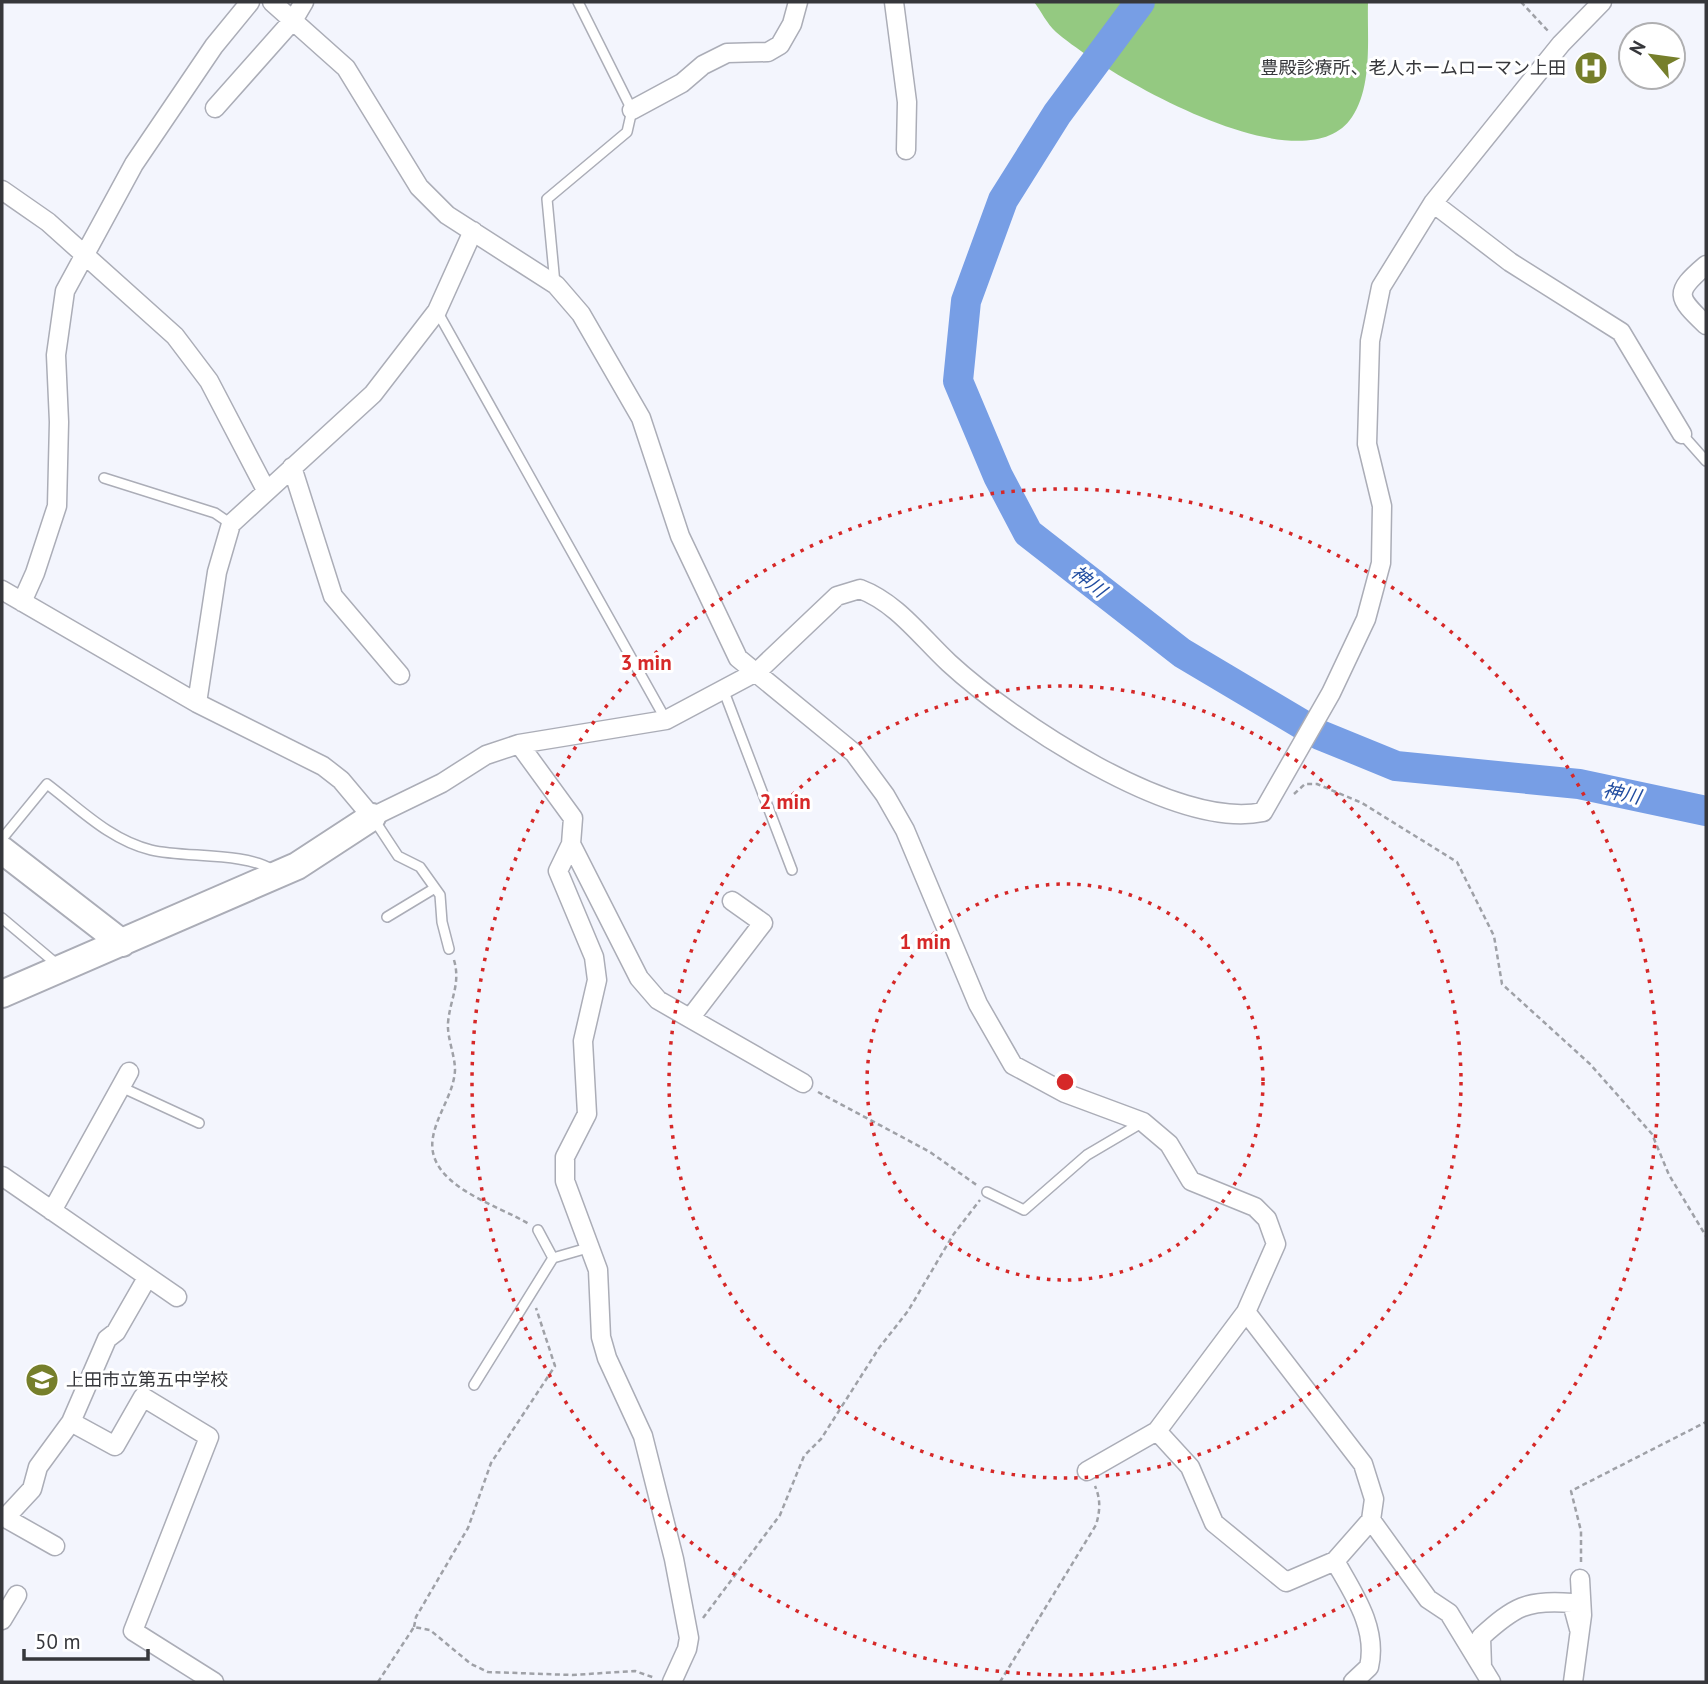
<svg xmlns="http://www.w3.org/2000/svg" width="1708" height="1684" font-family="'PT Sans','Noto Sans JP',sans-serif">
<rect width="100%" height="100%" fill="#f3f5fd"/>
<path fill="#94c981" d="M1034 2H1368C1367 37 1373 86 1352 117 1303 191 1103 73 1056 32 1047 24 1041 11 1034 2Z"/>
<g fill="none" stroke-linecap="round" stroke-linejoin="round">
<path stroke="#779ee5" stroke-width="30" d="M1140 2 1057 114 1003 200 966 301 958 381 998 476 1028 533 1182 653 1320 735 1396 766 1579 784 1706 811"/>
<defs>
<path id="lane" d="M555 284 547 199 627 132 632 110 578 2
M437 311 666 720
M1682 434 1706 461
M104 478 215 513 231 524
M723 689 792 870
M373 818 398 856 420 867 440 895 442 922 449 949
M2 839 47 784C80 809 110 840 151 850 184 858 245 852 273 870
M387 917 435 888
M2 918 59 966
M121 1087 199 1123
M987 1192 1024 1210 1087 1155 1143 1122
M538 1230 553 1258 591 1247
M474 1385 553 1258"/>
<path id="street" d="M272 2 346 68 419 187 447 215 556 285 581 314 641 418 680 536 738 658 854 753 885 795 905 830 978 1004 1013 1065 1065 1093 1143 1122 1169 1144 1191 1181 1255 1207 1267 1219 1276 1244 1246 1312 1363 1464 1374 1499 1371 1520 1335 1561C1353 1593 1378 1628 1369 1667L1353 1682
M894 2 907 102 906 150
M215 108 294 19 304 2
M632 110 682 83 703 65 727 53 768 52 780 45 792 24 798 2
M2 190 48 222 175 336 209 381 266 490
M1433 203 1510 262 1621 332 1682 434
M1706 265C1673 293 1677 297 1706 325
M292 467 333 596 400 675
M2 590 197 703 323 766 341 780 372 817 442 783 486 755 519 744 666 720 758 671 837 596 860 589C897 603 921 637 949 663 1012 721 1176 831 1263 812L1331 693 1366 619 1381 563 1382 506 1367 444 1370 341 1381 287 1433 203 1561 44 1602 2
M22 602 35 573 57 506 59 422 56 355 65 291 134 164 214 46 250 2
M197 703 217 572 231 524 373 394 437 311 473 231
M519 744 573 818 571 844 558 871 594 957 597 980 583 1041 587 1114 565 1157V1181L598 1270 601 1337 607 1358 643 1436 674 1559 689 1638 687 1649 672 1682
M571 844 639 978 658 1000 803 1083
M691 1017 763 923 732 901
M2 1176 177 1297
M52 1211 129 1072
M71 1422 115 1446 143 1397 209 1437 133 1631 214 1682
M1157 1431 1190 1467 1214 1523 1286 1582 1335 1561
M1087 1471 1157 1431 1246 1312
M2 1516 55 1546
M5 1518 32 1489 38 1467 71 1422 107 1339 116 1332 147 1278
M1371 1520 1428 1599 1449 1613 1491 1682
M2 1620 17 1595
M1482 1667 1481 1637C1514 1607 1527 1599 1572 1603L1579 1629
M1573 1682 1582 1615 1580 1579"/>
<path id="secondary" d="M2 850 122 943
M2 994 297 866 372 817"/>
</defs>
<use href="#lane" stroke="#abadb7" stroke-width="12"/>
<use href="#street" stroke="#abadb7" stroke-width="21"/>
<use href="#secondary" stroke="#abadb7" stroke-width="30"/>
<path stroke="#9fa1a7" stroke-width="2.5" stroke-dasharray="5 3.5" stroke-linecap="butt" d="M1521 2 1549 32
M1294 794 1305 784H1317L1362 803 1457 862 1494 936 1502 984 1590 1064 1652 1134 1669 1175 1706 1236
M454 960C461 984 450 999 448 1023 447 1038 455 1055 455 1070 454 1093 437 1114 433 1137 424 1185 498 1205 529 1224
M818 1092 930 1152 978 1186
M1581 1562V1531L1571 1491 1706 1422
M703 1618 780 1515 804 1456 821 1439 879 1348 908 1311 953 1235 980 1200
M414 1627 416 1617 468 1528 491 1463 555 1366 536 1308
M378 1682 414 1627 430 1630 471 1664 488 1672 572 1675 635 1671 655 1678
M1000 1682 1096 1525C1100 1511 1101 1500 1095 1486"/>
<use href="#lane" stroke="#fff" stroke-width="9"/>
<use href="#street" stroke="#fff" stroke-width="18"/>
<use href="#secondary" stroke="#fff" stroke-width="26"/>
</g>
<g fill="none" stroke="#d62828" stroke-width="3.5" stroke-dasharray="3.5 7">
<circle cx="1065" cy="1082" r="198"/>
<circle cx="1065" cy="1082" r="396"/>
<circle cx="1065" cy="1082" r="593"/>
</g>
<defs>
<symbol id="hospital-disc" viewBox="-11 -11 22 22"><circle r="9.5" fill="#767f2b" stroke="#fff"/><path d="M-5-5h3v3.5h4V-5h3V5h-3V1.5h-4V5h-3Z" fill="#fff"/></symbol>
<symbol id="school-disc" viewBox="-11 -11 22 22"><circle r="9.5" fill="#767f2b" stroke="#fff"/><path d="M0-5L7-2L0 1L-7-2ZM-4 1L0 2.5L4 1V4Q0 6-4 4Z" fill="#fff"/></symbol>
</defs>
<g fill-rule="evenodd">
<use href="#hospital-disc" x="1572" y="49" width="38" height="38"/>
<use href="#school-disc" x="23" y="1361" width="38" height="38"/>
</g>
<g text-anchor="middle" stroke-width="6" stroke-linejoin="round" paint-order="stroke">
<g font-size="18" fill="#36373b" stroke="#fff" text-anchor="end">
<text x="1566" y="74">豊殿診療所、老人ホームローマン上田</text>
<text x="66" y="1386" text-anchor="start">上田市立第五中学校</text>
</g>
<g font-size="19" font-style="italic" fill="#214da0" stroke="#fff">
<text transform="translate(1089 581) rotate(38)" y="7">神川</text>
<text transform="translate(1622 793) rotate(12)" y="7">神川</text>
</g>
</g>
<circle cx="1065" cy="1082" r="10" fill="#d62828" stroke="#fff" stroke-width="3.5"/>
<g font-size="21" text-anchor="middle" font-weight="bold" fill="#d62828" stroke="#fff" stroke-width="6" stroke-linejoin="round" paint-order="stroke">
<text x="646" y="670">3 min</text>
<text x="785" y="809">2 min</text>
<text x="925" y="949">1 min</text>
</g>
<rect width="1708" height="1684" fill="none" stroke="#36373b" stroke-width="7"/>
<g transform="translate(1652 56) rotate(299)"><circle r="33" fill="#ffffff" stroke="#afafb1" stroke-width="2"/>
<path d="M0-5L12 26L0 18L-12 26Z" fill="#767f2b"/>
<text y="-10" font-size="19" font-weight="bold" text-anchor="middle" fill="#36373b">N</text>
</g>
<path d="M24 1649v10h124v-10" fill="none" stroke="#36373b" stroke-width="3.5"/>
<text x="35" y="1649" font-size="21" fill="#36373b" stroke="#ffffff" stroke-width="5" paint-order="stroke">50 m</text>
</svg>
